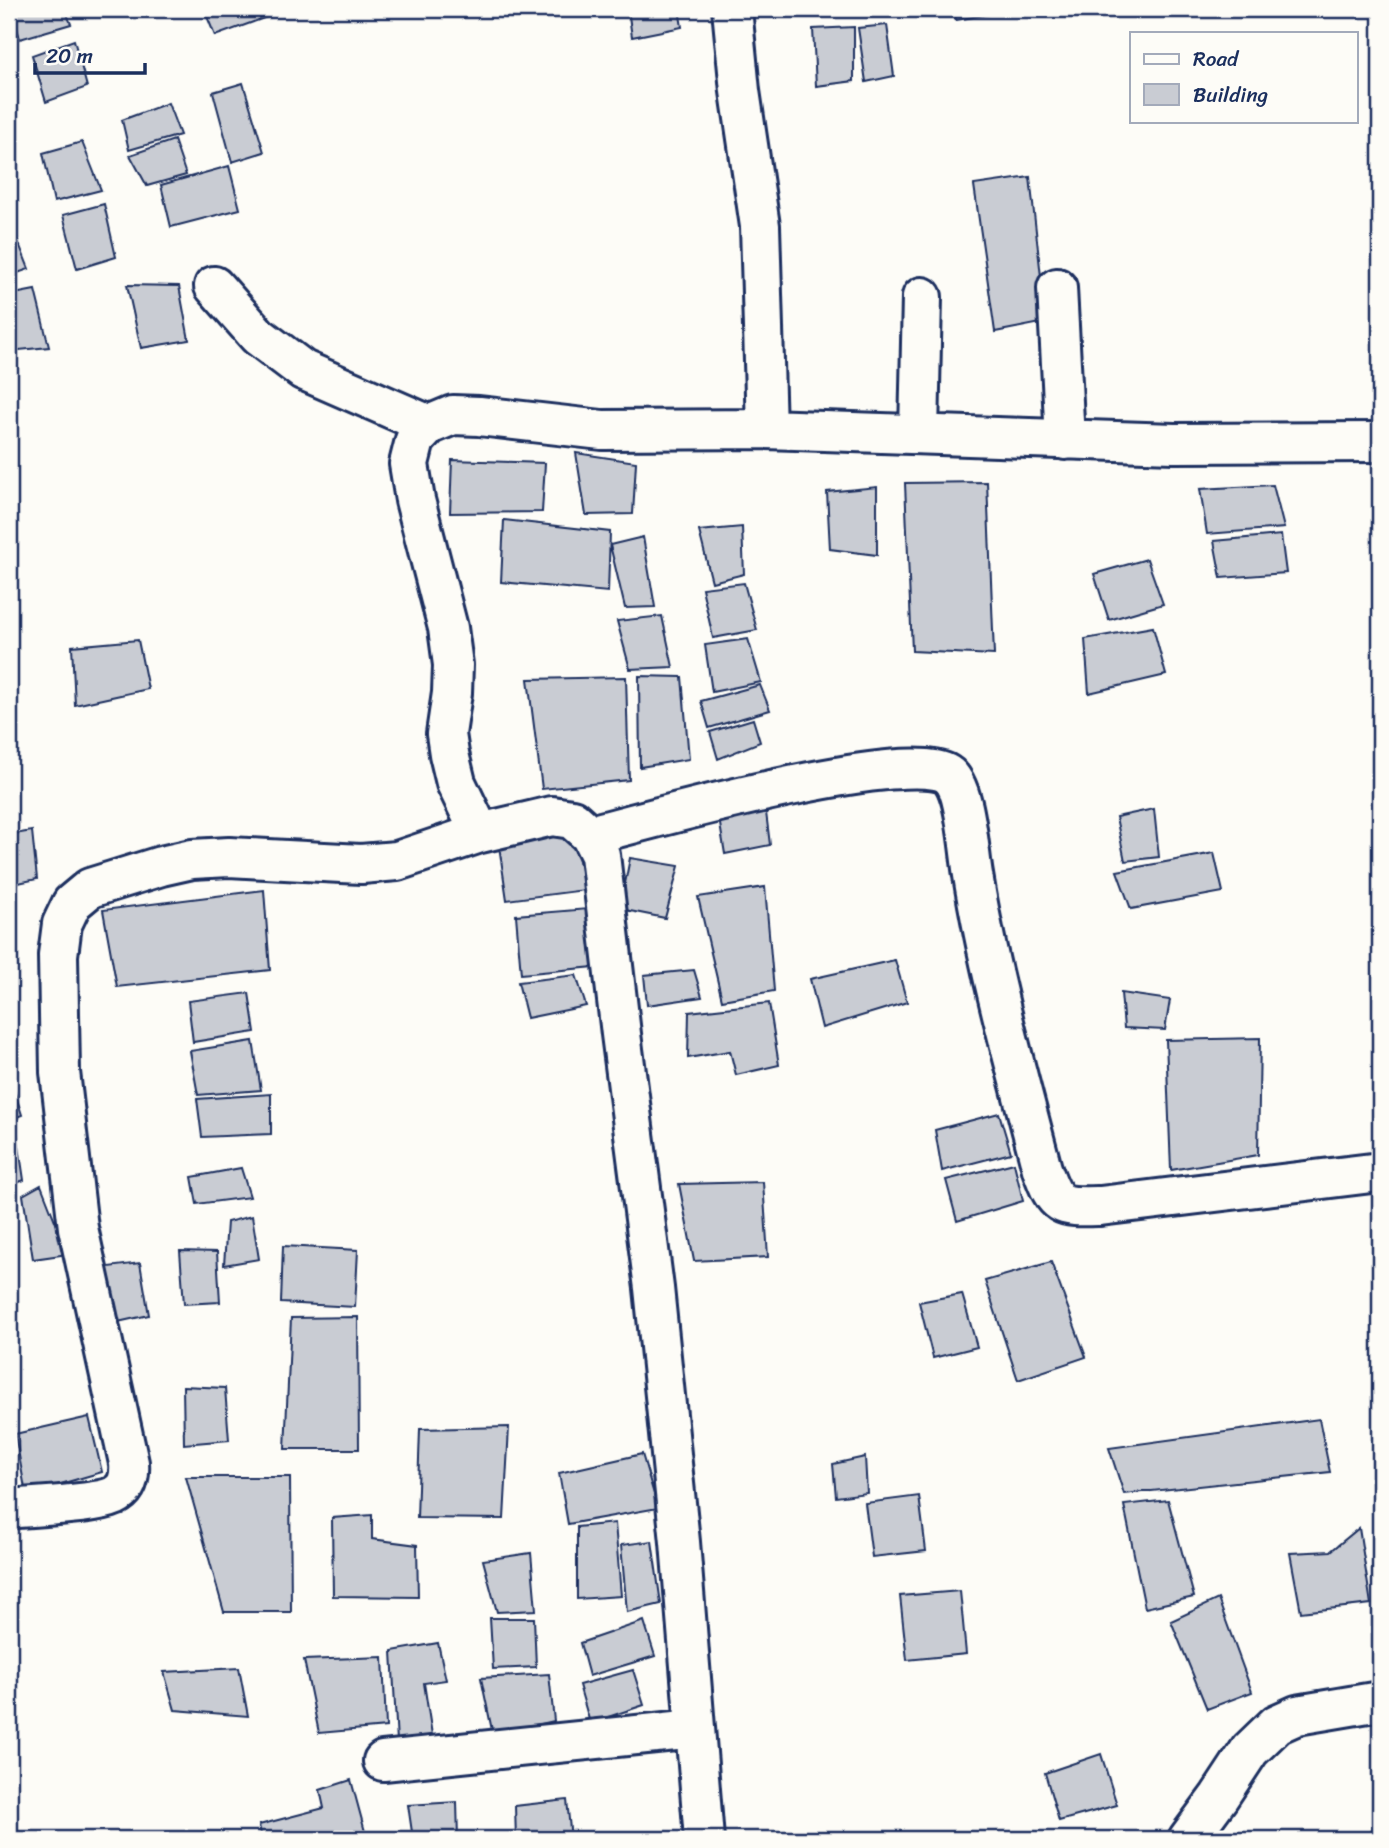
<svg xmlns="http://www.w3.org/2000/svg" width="1389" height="1848" font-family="Sriracha,sans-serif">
<rect width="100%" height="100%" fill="#fdfcf7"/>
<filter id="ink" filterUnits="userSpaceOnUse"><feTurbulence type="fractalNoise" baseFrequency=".0143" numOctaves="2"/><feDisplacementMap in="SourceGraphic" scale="14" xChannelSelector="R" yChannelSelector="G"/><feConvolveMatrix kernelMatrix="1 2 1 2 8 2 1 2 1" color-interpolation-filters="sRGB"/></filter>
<g filter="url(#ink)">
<path fill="#c9ccd3" stroke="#1b2f5e" stroke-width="2" d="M12 9H65L71 24 20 39Z
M204 9H267L270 16 215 36Z
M628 9H679L682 27 632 37Z
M954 9H1001L1002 12 956 20Z
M887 25 894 76 866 82 858 28Z
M854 27V81L816 86 813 29Z
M74 40 87 87 46 102 32 55Z
M243 83 264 152 232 162 213 92Z
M168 103 180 135 129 150 122 120Z
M174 140 186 175 147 186 130 155Z
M82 142 101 190 54 202 43 153Z
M229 166 240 209 171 227 161 185Z
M1030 177 1046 322 995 332 974 185Z
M104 204 116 257 77 269 63 215Z
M16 236 29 269 9 276V238Z
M127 285 179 286 189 340 141 348Z
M35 290 49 347 9 351V295Z
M576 453 636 462 633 514 586 515Z
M452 460 545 463 542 512 450 513Z
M987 482 994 655 912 651 905 483Z
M1273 485 1284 528 1207 534 1200 489Z
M877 487V555L830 549 827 492Z
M504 520 610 532 608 592 501 582Z
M742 527 744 574 712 582 699 531Z
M1281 535 1286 573 1221 578 1214 541Z
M643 537 655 607 625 608 610 545Z
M1147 559 1163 604 1109 620 1094 574Z
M744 583 757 630 713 638 702 588Z
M662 616 673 667 630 669 617 621Z
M1153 627 1166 675 1089 693 1085 639Z
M748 639 761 682 712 692 705 645Z
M138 640 148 689 75 705 72 646Z
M639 676 682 677 689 759 640 767Z
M626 677 629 780 542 789 528 679Z
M760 685 770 710 709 728 701 701Z
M753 719 760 742 718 759 710 732Z
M764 796 770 845 725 854 717 806Z
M1154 809 1159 857 1125 861 1116 817Z
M572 826 585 890 507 900 498 839Z
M32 831 37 879 9 885V835Z
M1214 853 1223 892 1131 909 1117 871Z
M630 858 679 866 665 918 620 909Z
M765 887 774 991 722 1000 698 897Z
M264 890 270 970 117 987 103 910Z
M588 909 594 967 521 974 516 915Z
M895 960 907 1002 822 1028 810 979Z
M694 970 702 997 647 1005 644 975Z
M576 975 586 1006 527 1018 518 982Z
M249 993 255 1032 193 1042 188 1001Z
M1121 993 1170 1000 1165 1030 1124 1028Z
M769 1003 779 1065 736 1075 730 1051 688 1058 689 1012Z
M1260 1038 1258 1155 1171 1170 1166 1040Z
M253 1041 261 1090 198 1095 190 1051Z
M9 1074 22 1115 9 1120Z
M271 1094V1134L202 1137 197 1099Z
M999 1113 1011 1153 942 1171 935 1130Z
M17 1133 24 1180 9 1186V1135Z
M1014 1163 1023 1201 957 1221 946 1180Z
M241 1168 250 1197 197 1204 192 1177Z
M763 1182 768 1257 694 1261 679 1184Z
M41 1185 68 1254 33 1259 23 1195Z
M252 1216 259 1259 224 1265 227 1222Z
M283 1246 358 1250 355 1307 281 1303Z
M180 1251 217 1252 220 1302 184 1304Z
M1051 1262 1086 1357 1018 1380 985 1281Z
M140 1263 149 1315 109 1324 100 1268Z
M962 1294 977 1347 933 1358 919 1302Z
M358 1317 359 1449H285L291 1318Z
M183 1386 225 1388 229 1440 184 1444Z
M89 1417 102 1472 26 1494 15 1434Z
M1319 1419 1330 1472 1124 1494 1109 1448Z
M509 1427 504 1519 417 1518 420 1429Z
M642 1454 658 1508 568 1524 559 1473Z
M865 1457 867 1493 836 1497 833 1464Z
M186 1477H290L291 1612H224Z
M919 1496 926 1551 872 1557 865 1503Z
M1168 1500 1194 1597 1145 1608 1124 1505Z
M372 1515V1539L417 1545 418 1597 333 1596 332 1518Z
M615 1523 621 1596 577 1599V1527Z
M1359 1528 1371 1604 1301 1612 1290 1553 1331 1551Z
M652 1541 661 1604 627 1612 621 1545Z
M531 1553 536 1610 497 1612 483 1560Z
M960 1591 966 1654 907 1660 900 1596Z
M1218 1599 1252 1692 1207 1709 1171 1621Z
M490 1618H534L536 1667 493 1669Z
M644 1621 655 1656 589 1676 580 1643Z
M438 1643 446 1680 424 1683 432 1735 397 1742 392 1651Z
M383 1657 386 1727 319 1733 304 1660Z
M239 1668 248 1716 175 1710 164 1672Z
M633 1670 644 1705 590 1723 579 1685Z
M549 1674 554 1721 493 1735 481 1678Z
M1101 1754 1117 1805 1059 1821 1045 1773Z
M351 1780 367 1839H262L259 1825 324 1808 320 1790Z
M567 1800 571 1839H516L515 1806Z
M457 1802 458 1839H413L408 1805Z"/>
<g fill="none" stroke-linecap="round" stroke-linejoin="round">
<defs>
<path id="minor" d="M732 9 740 91 760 226 766 429
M214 286 258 336 303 370 429 425
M1057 288 1065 440
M919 434 922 297
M480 833 456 783 449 754 446 734 452 693 453 665 448 628 415 500 409 464 415 440 429 425 453 415 479 416 602 430 766 429 1174 443 1380 442
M590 835C648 820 906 748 947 774 966 786 969 853 973 875 989 974 1017 1072 1042 1169 1056 1208 1060 1207 1100 1206L1380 1172
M9 1509C33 1506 94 1505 114 1496 128 1489 130 1476 129 1463L78 1228 60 1072 58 955 62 924 72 903 90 888 161 866 192 859 229 857 361 864 397 861 480 833 552 816 572 819 590 835 600 855 621 1034 654 1288 680 1542 704 1839
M383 1761 695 1729
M1188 1839 1219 1797 1250 1750 1277 1724 1297 1715 1380 1701"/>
</defs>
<use href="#minor" stroke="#1b2f5e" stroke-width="44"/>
<use href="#minor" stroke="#fdfcf7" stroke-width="38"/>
</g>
</g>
<rect width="1389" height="1848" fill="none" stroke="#fdfcf7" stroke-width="35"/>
<rect x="18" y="18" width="1354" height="1813" fill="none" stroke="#1b2f5e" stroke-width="2.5" filter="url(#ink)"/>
<rect x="1130" y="32" width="228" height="91" fill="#fdfcf7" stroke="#a3aaba" stroke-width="2"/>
<rect x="1144" y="54" width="35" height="10" fill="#fdfcf7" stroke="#a3aaba" stroke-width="2"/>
<text x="1193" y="66" font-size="21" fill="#1b2f5e">Road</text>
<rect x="1144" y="84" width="35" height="21" fill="#c9ccd3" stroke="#a3aaba" stroke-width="2"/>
<text x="1193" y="102" font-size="21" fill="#1b2f5e">Building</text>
<path d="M35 63v10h110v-10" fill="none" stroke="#1b2f5e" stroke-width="3.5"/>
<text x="46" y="63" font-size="21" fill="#1b2f5e" stroke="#fdfcf7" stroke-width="5" paint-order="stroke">20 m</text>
</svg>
